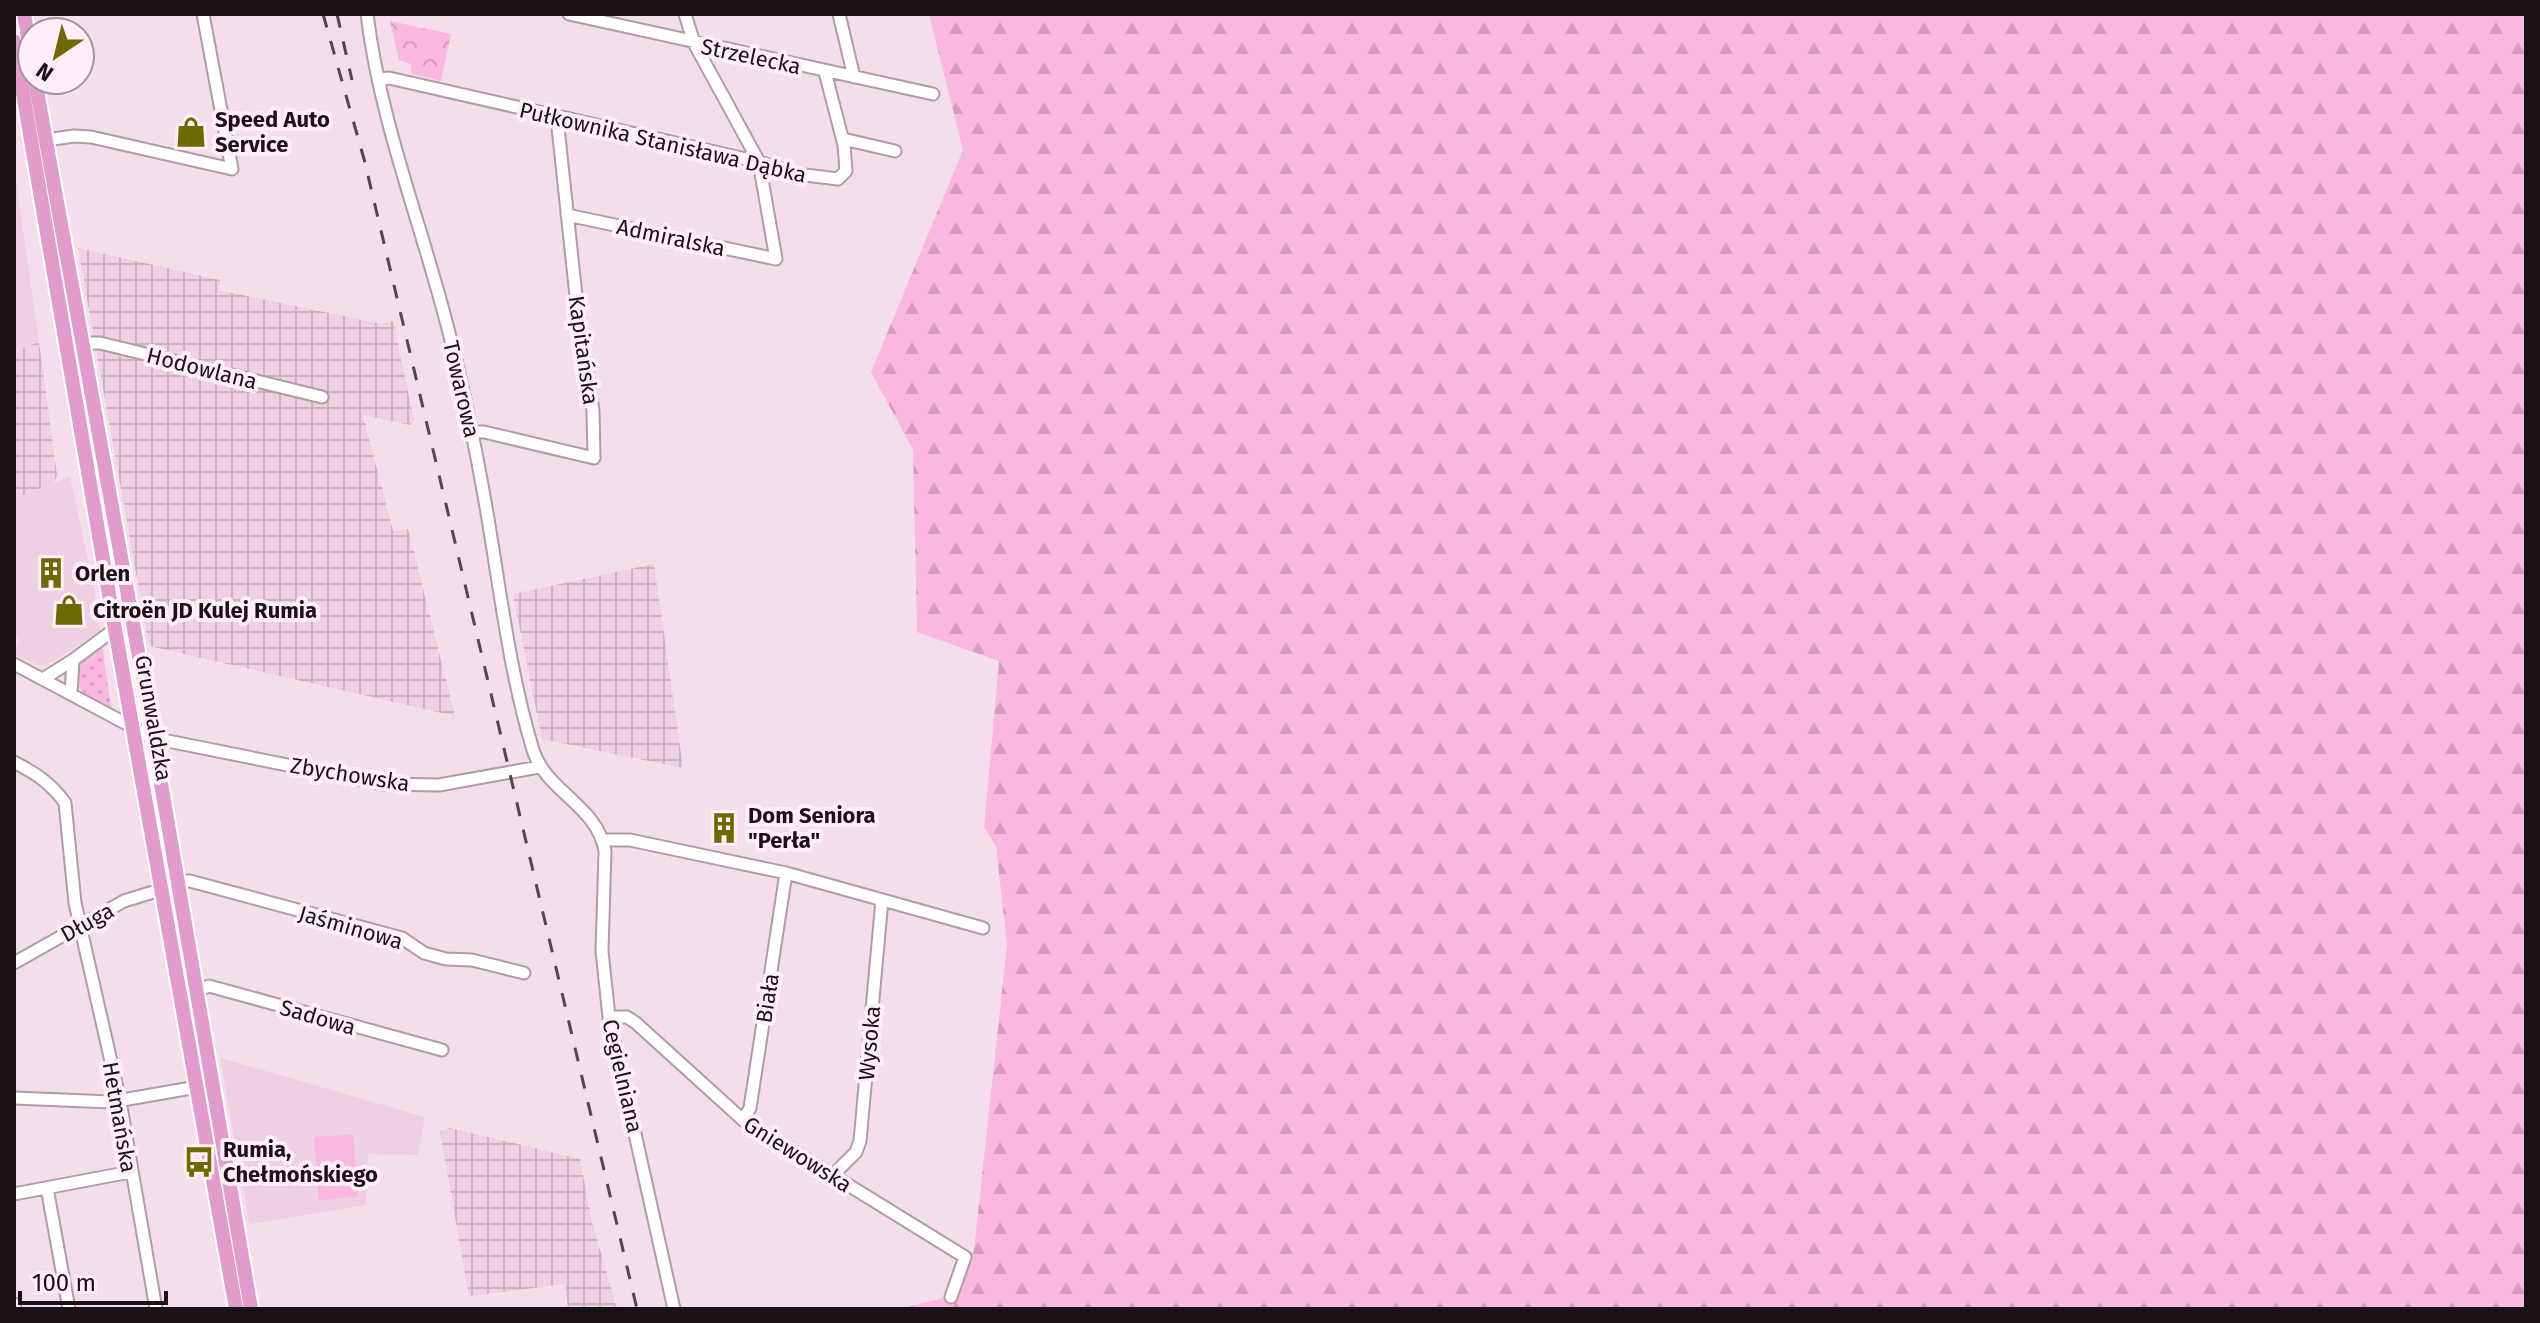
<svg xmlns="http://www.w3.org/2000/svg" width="2540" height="1323" font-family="'Fira Sans',sans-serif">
<defs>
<pattern id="industrial-grid" width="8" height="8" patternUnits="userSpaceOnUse" patternTransform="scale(2)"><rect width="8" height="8" fill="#eed0e2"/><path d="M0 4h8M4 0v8" fill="none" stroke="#ccb2c1"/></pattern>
<pattern id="grass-dots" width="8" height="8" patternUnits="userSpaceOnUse" patternTransform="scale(2)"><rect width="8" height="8" fill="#fab7e0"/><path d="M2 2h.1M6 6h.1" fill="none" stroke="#d69cbf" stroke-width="1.8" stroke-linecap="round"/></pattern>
<pattern id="forest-firs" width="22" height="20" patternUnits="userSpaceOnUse" patternTransform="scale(2)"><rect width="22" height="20" fill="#fab7e0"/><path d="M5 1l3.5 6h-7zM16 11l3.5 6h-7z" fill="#d69cbf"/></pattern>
<pattern id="park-crowns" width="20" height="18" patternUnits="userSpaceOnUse" patternTransform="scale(2)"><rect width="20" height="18" fill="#fab7e0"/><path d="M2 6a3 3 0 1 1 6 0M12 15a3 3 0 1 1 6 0" fill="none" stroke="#d69cbf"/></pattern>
</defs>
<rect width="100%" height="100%" fill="#f4deeb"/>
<path fill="#eed0e2" d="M14 166 39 342 14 351Z
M70 477 94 588 100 631 44 667 14 655 19 638 14 636V498Z
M220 1058 425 1117 418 1155 368 1154 366 1205 249 1224Z"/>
<path fill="url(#industrial-grid)" d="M78 248 220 280 218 290 382 324 393 321 414 420 410 425 363 415 393 531 408 529 455 716 149 646Z
M39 342 57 475 54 483 14 498V351Z
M654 564 683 768 542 739 513 594Z
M450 1128 580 1159 592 1222 617 1309H568L565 1284 469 1296 440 1131Z"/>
<path fill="url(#grass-dots)" d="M102 645 111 707C84 692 74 696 78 662Z"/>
<path fill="url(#forest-firs)" d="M929 14H2452L2459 17 2460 14H2526V1309H900L959 1294 974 1250 1007 945 996 846 984 827 999 661 917 632 913 450 871 372 963 150Z"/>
<path fill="url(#park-crowns)" d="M390 21 451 34 441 81 412 74 411 64 399 60Z"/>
<path fill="#fab7e0" d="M353 1134 358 1197 319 1200 314 1137Z"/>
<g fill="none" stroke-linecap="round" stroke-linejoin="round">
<defs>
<path id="minor" d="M367 14C381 130 428 240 454 353 467 404 477 456 486 507 500 588 509 671 533 750 546 792 597 805 605 851L602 951 609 1017 674 1309
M569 14 933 94
M839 14 854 77
M378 80 389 78 759 162 797 174 838 179 846 171 844 145 825 72
M843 139 895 151
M46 140 74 136 91 137 232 169 203 14
M567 215 776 259 759 162 694 43 685 14
M81 343H100L322 397
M472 432H484L594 458 593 411 577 305 557 118
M14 664 153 738 382 784 439 785 539 767
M43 679 73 660 115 629
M71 694 73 660
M14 762C35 773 51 783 65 803L75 903 120 1101 156 1309
M603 840H630L786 873 983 928
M178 881H190L402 938 424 953 446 959 472 960 524 973
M14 963 124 901 163 889
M196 991 209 986 442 1050
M609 1017H627L636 1023 743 1120 965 1257 951 1297
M14 1098 111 1102 197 1087
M743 1120 750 1108 786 873
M832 1176 856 1152 860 1141 882 900
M47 1188 69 1309
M14 1194 130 1172
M14 1304 15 1309"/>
<path id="major" d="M24 14 32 61
M14 41 115 629 236 1309
M35 80 145 690 251 1309"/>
</defs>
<use href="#minor" stroke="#b09ba8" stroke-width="15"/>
<use href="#major" stroke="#fff" stroke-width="18"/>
<use href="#minor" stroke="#fff" stroke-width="11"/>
<use href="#major" stroke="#e19ccb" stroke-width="14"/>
<path stroke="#53474f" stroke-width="3" stroke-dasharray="14 14" stroke-linecap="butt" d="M323 14 364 159 637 1309
M337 14 352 80"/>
</g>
<defs>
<symbol id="shop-bare" viewBox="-9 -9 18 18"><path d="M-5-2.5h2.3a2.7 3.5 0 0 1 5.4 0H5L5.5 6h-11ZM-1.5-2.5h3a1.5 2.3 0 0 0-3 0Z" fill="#706800" stroke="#ffedf7" stroke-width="2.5" paint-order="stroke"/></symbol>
<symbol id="building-bare" viewBox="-9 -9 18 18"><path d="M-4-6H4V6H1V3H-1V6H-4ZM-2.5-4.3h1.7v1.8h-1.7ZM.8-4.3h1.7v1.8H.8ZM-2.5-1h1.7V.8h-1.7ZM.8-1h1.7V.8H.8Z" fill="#706800" stroke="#ffedf7" stroke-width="2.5" paint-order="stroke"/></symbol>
<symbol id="bus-bare" viewBox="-9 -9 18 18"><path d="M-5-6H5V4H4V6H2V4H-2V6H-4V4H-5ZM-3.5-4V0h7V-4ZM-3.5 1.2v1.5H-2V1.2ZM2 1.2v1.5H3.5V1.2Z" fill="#706800" stroke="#ffedf7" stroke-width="2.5" paint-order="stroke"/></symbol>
</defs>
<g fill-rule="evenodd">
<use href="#shop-bare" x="169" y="110" width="44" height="44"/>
<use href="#building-bare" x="29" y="551" width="44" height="44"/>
<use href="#shop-bare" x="47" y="588" width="44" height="44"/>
<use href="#building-bare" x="702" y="806" width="44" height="44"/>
<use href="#bus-bare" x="177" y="1140" width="44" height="44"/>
</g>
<g text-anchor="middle" stroke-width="8" stroke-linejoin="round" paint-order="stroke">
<g font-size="22" fill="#1a1217" stroke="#ffedf7">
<text transform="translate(751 56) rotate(12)" y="8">Strzelecka</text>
<text transform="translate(663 142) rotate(13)" y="8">Pułkownika Stanisława Dąbka</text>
<text transform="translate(671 237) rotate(12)" y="8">Admiralska</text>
<text transform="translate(584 350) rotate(82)" y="8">Kapitańska</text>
<text transform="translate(202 368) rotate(14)" y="8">Hodowlana</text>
<text transform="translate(462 389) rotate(77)" y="8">Towarowa</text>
<text transform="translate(154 718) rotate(80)" y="8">Grunwaldzka</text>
<text transform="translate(350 774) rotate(9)" y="8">Zbychowska</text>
<text transform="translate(87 922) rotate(-29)" y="8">Długa</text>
<text transform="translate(351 927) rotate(16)" y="8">Jaśminowa</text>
<text transform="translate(767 998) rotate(-81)" y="8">Biała</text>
<text transform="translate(318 1017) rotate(16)" y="8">Sadowa</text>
<text transform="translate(869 1043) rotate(-85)" y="8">Wysoka</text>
<text transform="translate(623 1076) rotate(77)" y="8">Cegielniana</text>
<text transform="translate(120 1117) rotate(80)" y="8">Hetmańska</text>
<text transform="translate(798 1154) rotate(32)" y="8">Gniewowska</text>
</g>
<g font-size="22" font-weight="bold" fill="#1a1217" stroke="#ffedf7" text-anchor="start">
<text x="215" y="127">Speed Auto<tspan x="215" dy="25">Service</tspan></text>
<text x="75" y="581">Orlen</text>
<text x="93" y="618">Citroën JD Kulej Rumia</text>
<text x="748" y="823">Dom Seniora<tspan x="748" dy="25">"Perła"</tspan></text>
<text x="223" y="1157">Rumia,<tspan x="223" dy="25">Chełmońskiego</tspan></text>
</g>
</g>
<rect width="2540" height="1323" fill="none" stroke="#1a1217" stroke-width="32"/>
<g transform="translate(56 56) rotate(215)"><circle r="38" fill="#ffedf7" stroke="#a3959d" stroke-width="2"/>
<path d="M0-6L14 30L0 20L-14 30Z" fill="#706800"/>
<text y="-12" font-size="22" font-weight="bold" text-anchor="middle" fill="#1a1217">N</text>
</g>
<path d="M20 1291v12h146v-12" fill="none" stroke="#1a1217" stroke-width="4"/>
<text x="32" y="1291" font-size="24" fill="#1a1217" stroke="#ffedf7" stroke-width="6" paint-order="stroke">100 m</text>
</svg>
